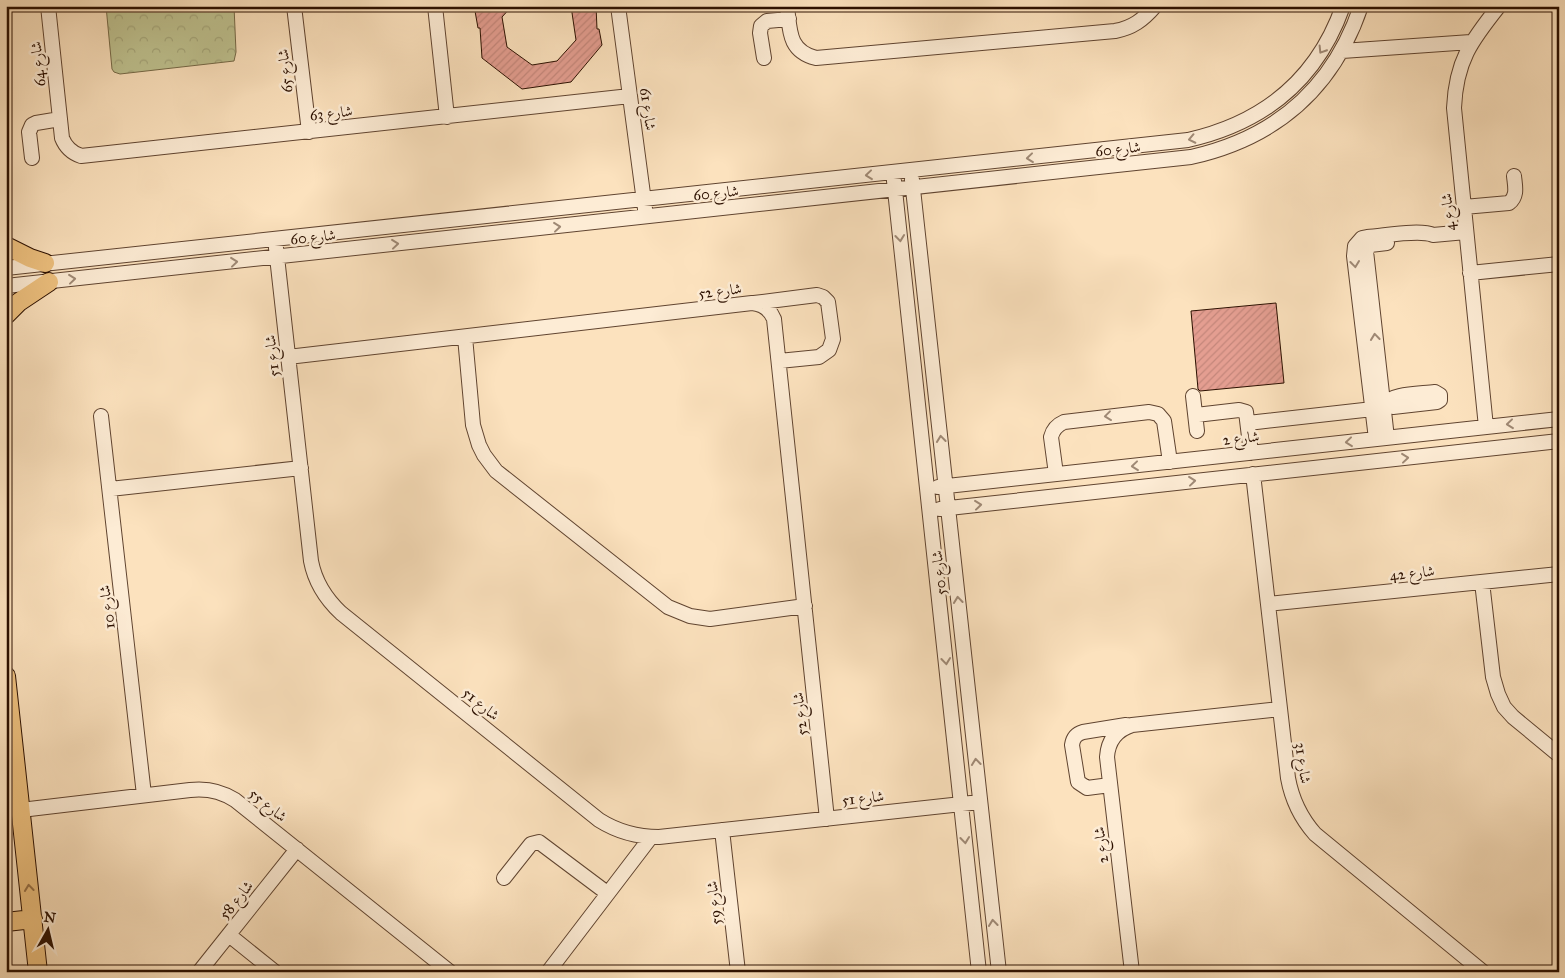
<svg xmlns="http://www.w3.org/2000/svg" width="1565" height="978" font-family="'IM FELL Great Primer',Amiri,serif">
<defs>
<pattern id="park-crowns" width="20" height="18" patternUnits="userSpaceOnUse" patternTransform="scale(1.25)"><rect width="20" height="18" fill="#bfc391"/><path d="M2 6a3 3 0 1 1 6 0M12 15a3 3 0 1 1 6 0" fill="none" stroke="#a4a67b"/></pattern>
<pattern id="building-hatch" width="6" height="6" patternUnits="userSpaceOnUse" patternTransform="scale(1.25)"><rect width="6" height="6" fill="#e49e91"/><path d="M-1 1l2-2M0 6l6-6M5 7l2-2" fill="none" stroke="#c4877b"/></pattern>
</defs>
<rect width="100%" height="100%" fill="#fce2be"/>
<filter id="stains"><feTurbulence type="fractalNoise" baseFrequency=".004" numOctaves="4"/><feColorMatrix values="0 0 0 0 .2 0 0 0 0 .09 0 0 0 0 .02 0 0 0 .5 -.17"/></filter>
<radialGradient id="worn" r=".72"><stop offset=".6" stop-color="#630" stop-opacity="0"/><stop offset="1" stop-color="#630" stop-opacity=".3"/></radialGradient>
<path fill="url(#park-crowns)" stroke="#766a48" d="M106 6H234L236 52 234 61 120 74 114 72 112 69Z"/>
<path fill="url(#building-hatch)" stroke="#2c1000" d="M480 6H512L502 17 507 47 532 65 557 61 576 40 571 6H596L597 29H599L602 45 571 82 522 89 482 58 480 28H478L475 11Z
M1276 303 1284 383 1200 391 1198 389 1191 311Z"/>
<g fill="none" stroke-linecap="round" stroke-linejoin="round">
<defs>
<path id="minor" d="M48 6 62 138C66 148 72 153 81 156L630 96
M294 6 309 132
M435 6 447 117
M618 6 645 209
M787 6C790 30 788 51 816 58L1115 31C1132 28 1143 20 1155 6
M1342 51 1471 42
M764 58 760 33 761 26 767 21 789 19
M32 158 29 132 32 125 36 123 60 119
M912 180 999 972
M894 181 979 972
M1464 207 1509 203C1518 196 1515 186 1514 176
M1387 243 1370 245 1366 251 1387 438
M276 248 311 561C315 582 325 598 341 613L599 820C618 832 637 837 659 837L980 802
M6 268 1188 140C1263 123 1317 80 1343 6
M1470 273 1559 264
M6 286 1191 157C1276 138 1333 89 1361 6
M754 303 817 295 823 297 828 302 833 339 829 350 819 357 779 361
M465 337 473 425 479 445 484 455 496 471 668 607 690 616 710 619 805 606
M288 357 752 303C763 304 770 309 774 319L827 819
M1435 392 1440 395V400L1437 402 1393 407 1383 405C1390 393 1421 394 1435 392Z
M1193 396 1197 431
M1196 415 1239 410 1246 412 1251 453
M101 416 144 795
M1248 423 1373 409
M1486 427 1454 108C1456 61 1471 41 1499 6
M1376 439 1354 256 1355 246 1362 238 1367 237C1384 236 1420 229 1433 235L1466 232
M1056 474 1051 437C1053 429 1057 425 1064 422L1149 412 1158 414 1164 421 1170 462
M1253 474 1288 778C1292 800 1300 817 1315 834L1483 972
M938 487 1559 419
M110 489 301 468
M940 509 1559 441
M1482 582 1493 677 1498 694 1504 707 1513 717 1559 755
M1268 604 1559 574
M1110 785 1087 788 1078 782 1072 745C1073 738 1076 734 1083 732L1126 725
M21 810 190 790C207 788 221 791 235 800L450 972
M722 830 738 972
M504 878 531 844 539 842 607 893
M229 935 275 972
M199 972 297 849
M548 972 651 837
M1132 972 1107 757C1108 741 1116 730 1132 725L1280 709"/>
<path id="major" d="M6 246 30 258 45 263
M6 315 19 302 49 282
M6 676 38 972
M6 922 33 919"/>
</defs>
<use href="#minor" stroke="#604430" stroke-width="16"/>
<use href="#major" stroke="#2c1000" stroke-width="20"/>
<use href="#minor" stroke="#fdecd5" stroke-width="14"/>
<use href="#major" stroke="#eec17f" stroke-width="18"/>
</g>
<defs><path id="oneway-chevron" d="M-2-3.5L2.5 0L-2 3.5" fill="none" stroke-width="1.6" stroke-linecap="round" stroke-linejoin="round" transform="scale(1.25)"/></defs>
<g stroke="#9f8975">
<use href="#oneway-chevron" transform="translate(1322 50) rotate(122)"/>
<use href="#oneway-chevron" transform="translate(1192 139) rotate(168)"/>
<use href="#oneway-chevron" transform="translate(1030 158) rotate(174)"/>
<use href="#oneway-chevron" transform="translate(869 175) rotate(174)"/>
<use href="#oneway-chevron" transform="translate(557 227) rotate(-6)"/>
<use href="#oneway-chevron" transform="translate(900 238) rotate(84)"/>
<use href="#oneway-chevron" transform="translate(395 244) rotate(-6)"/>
<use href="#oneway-chevron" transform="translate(234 262) rotate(-6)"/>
<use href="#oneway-chevron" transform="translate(1355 264) rotate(83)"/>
<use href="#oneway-chevron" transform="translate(72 279) rotate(-6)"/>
<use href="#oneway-chevron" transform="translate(1375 337) rotate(-96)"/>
<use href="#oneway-chevron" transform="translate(1108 416) rotate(173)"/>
<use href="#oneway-chevron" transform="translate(1510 424) rotate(174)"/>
<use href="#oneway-chevron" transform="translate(941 439) rotate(-96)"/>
<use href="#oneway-chevron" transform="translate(1349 442) rotate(174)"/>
<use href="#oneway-chevron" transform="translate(1405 458) rotate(-6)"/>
<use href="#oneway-chevron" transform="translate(1135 466) rotate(174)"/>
<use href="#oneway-chevron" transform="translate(1192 481) rotate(-6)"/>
<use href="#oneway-chevron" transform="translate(978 505) rotate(-6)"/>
<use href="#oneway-chevron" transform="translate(958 600) rotate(-96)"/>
<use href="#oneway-chevron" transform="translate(946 661) rotate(84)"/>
<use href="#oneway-chevron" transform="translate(976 762) rotate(-96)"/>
<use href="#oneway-chevron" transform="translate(965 840) rotate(84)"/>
<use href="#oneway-chevron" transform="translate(993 923) rotate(-96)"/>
</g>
<use stroke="#977146" href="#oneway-chevron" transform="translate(29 888) rotate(-96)"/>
<g text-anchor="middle" stroke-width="5" stroke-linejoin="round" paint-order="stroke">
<g font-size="15" fill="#2c1000" stroke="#fdecd5">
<text transform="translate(38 64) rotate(-96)" y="5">شارع 64</text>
<text transform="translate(285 71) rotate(-96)" y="5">شارع 65</text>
<text transform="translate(648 109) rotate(82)" y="5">شارع 61</text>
<text transform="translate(331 113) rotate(-6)" y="5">شارع 63</text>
<text transform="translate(1118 149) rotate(-6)" y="5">شارع 60</text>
<text transform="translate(716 193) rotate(-6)" y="5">شارع 60</text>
<text transform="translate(1448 212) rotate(-96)" y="5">شارع 4</text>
<text transform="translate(313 237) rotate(-6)" y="5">شارع 60</text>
<text transform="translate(720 291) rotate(-7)" y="5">شارع 52</text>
<text transform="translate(272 356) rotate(-96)" y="5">شارع 51</text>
<text transform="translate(1241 438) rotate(-6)" y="5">شارع 2</text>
<text transform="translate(939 573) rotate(-96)" y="5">شارع 50</text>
<text transform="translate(1412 573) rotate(-6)" y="5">شارع 42</text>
<text transform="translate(107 607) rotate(-97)" y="5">شارع 10</text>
<text transform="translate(481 704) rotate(39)" y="5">شارع 51</text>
<text transform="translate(800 714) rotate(-96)" y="5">شارع 52</text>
<text transform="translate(1303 763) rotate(82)" y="5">شارع 31</text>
<text transform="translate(863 798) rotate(-6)" y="5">شارع 51</text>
<text transform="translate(268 805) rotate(39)" y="5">شارع 55</text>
<text transform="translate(1101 845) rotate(-97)" y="5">شارع 2</text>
<text transform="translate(236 900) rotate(-51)" y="5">شارع 58</text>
<text transform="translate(714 903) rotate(-96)" y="5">شارع 59</text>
</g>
</g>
<rect width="1565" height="978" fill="none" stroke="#fce2be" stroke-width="25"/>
<rect x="8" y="8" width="1550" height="963" fill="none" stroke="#2c1000" stroke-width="2.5"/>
<rect x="12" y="12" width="1540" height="953" fill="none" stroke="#2c1000"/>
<g transform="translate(48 930) rotate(8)" stroke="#fdecd5" stroke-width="4" paint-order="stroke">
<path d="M0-4L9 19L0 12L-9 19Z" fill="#2c1000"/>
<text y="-8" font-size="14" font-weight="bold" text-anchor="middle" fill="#2c1000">N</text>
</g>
<rect width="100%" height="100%" filter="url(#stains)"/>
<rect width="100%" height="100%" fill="url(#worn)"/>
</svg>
